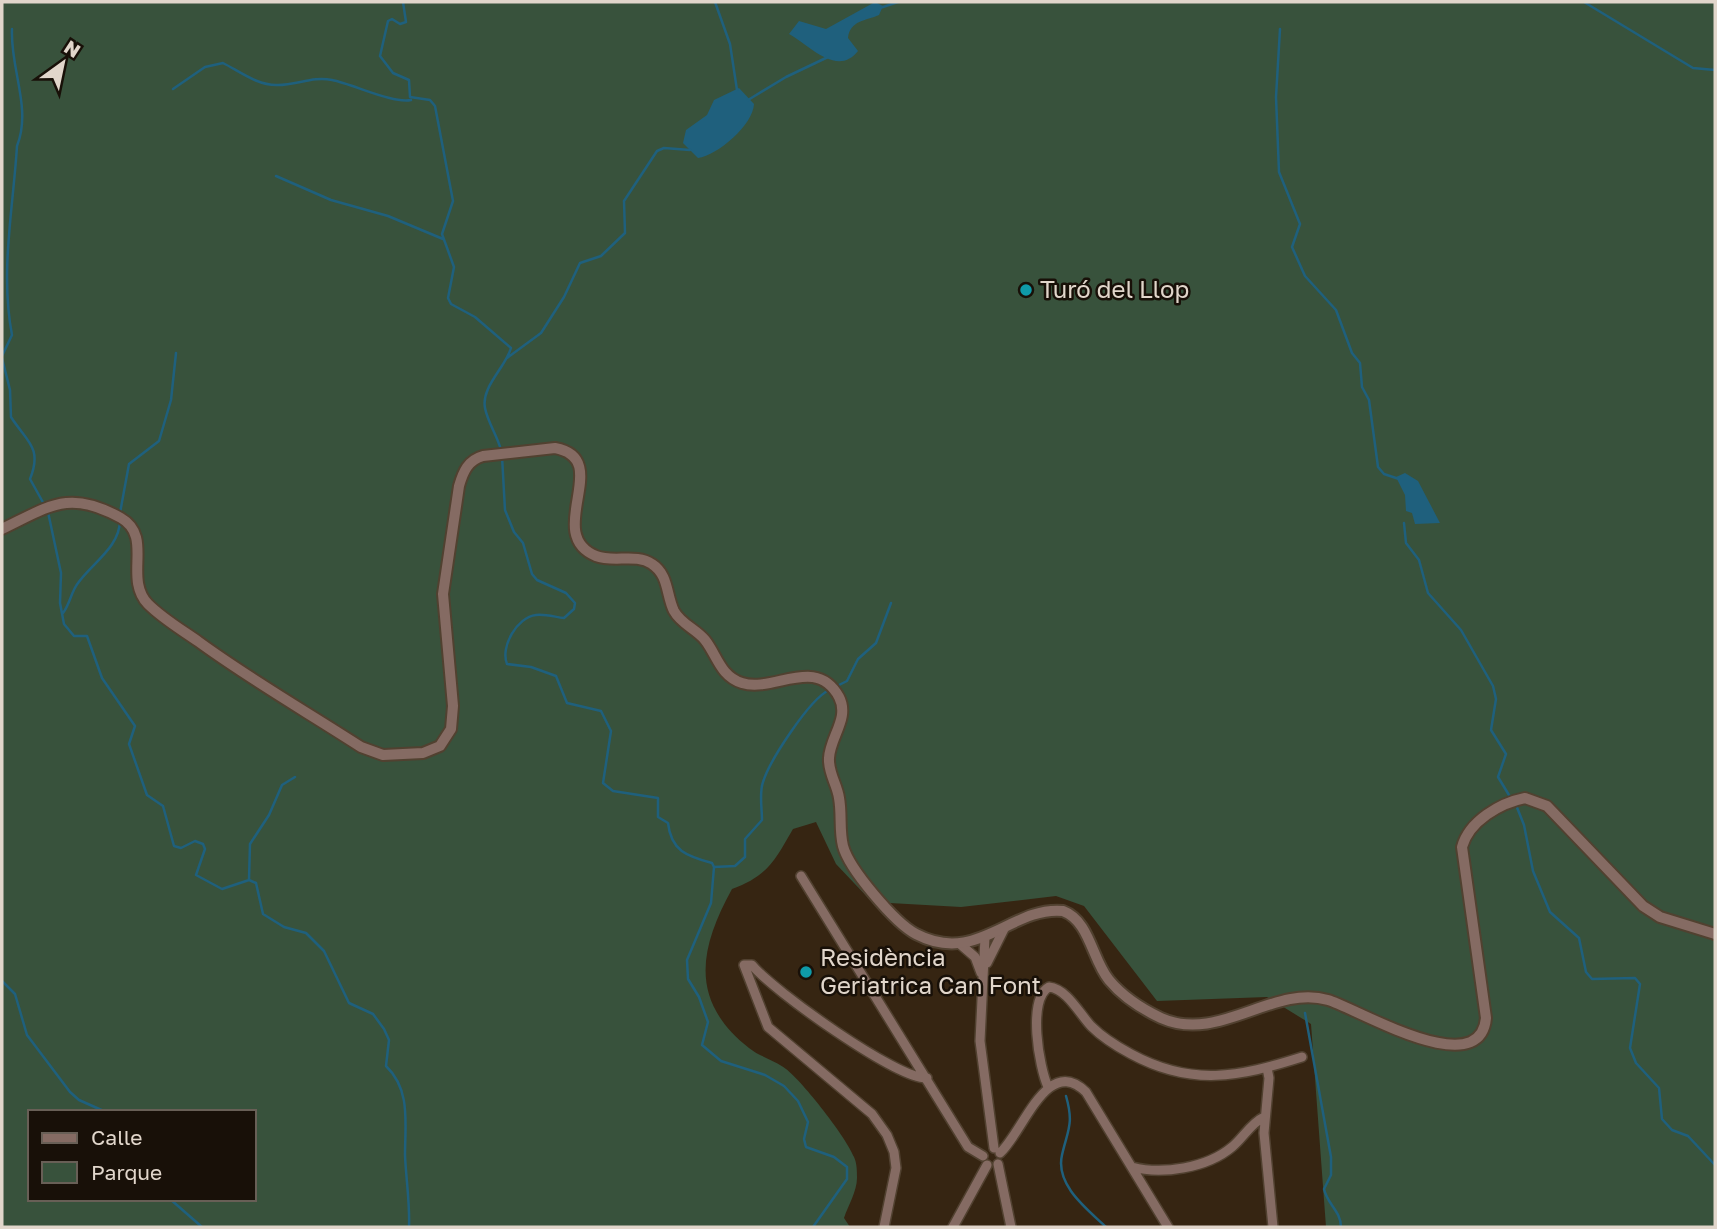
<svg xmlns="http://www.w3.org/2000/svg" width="1717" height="1229" font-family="'Golos Text',sans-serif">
<rect width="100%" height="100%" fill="#362512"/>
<path fill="#38523c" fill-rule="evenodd" d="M2 2H1715V1227H1326L1311 1024 1267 997 1157 1001 1084 906 1056 896 961 907 872 902 836 864 816 822 793 829C775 860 768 876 732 889 699 949 689 1001 749 1048 760 1057 775 1060 786 1069 803 1082 847 1138 854 1157 857 1163 857 1172 857 1178 857 1191 848 1206 844 1218L850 1227H2ZM30 1112H254V1199H30Z"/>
<path fill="#1f607d" d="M875 2 883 6 879 15C866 21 850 20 848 38L858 51C837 78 808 44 789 34L799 21 826 29Z
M739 88 754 104C753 125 718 155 698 158L683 143 686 130 707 115 714 100Z
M1405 473 1418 481 1440 523 1415 524 1412 513 1406 511 1405 495 1396 477Z"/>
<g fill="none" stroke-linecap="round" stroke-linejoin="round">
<path stroke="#1f607d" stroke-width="2.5" d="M403 2 406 22 400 24 392 19 388 21 380 56 393 73 409 80 410 97 430 100 435 106 453 201 442 234 454 267 448 298 451 304 475 317 511 348C505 368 481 387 485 408 488 423 497 435 501 450
M715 2 730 44 737 90
M1584 2 1693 68 1715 70
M880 8 898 2
M1280 29 1276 97 1279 172 1300 224 1292 247 1305 276 1336 310 1352 353 1360 363 1362 387 1369 400 1378 467 1384 474 1399 479
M173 89 205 67 223 63C239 71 258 86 278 85 297 85 313 76 332 80 353 84 393 104 411 100
M748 100 786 77 828 57
M276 176 331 200 388 216 443 239
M2 356 12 335C0 272 13 210 17 146 32 108 10 69 12 29
M2 358 10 390 11 417C26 441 43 447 30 479L45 506
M507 358 541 333 564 297 580 263 601 256 625 233 624 201 657 151 664 148 690 150
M502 456 505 510 514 532 523 543 532 574 537 580 566 593 575 603 574 609 564 618C555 617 546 614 536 615 517 617 500 647 507 664L531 667 556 676 567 703 601 711 611 731 603 783 613 791 658 798V817L668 823C671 851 687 856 712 863L714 867
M48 512 61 573 60 603 64 624 74 636H87L102 678 135 726 129 744 147 795 163 806 174 846 181 848 195 841 203 844 205 849 196 875 222 889 249 880 256 883 263 914 284 927 306 933 324 951 349 1003 373 1014 384 1029 389 1040 386 1066C411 1090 405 1123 405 1155 406 1179 410 1203 409 1227
M120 513 129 464 159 441 171 400 176 353
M1404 523 1406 543 1419 560 1428 593 1461 630 1493 686 1496 699 1491 730 1506 754 1498 777 1512 800
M63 613C70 604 71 592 78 583 92 563 120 547 120 520
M835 687 847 681 858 659 876 643 891 603
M1516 805 1524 825 1533 871 1550 912 1579 938 1586 972 1592 979 1635 978 1640 984 1630 1048 1636 1063 1659 1088 1662 1119 1672 1130 1688 1136 1715 1165
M249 879 250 844 269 815 282 785 295 777
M2 981 15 994 27 1035 70 1092 79 1100 106 1112
M1305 1013 1331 1157V1175L1324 1189C1327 1204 1341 1211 1341 1227
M1066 1096C1074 1124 1068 1129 1062 1155 1055 1185 1087 1209 1106 1227
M170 1199 202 1227
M813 1227 847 1179V1167L834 1157 806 1147 804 1139 808 1122 798 1101 784 1086 765 1075 721 1061 702 1045 708 1022 699 997 688 979 687 960 711 903 714 867 735 866 745 857V839L762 820C762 808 759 793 763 782 770 760 809 700 829 690"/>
<defs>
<path id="minor" d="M801 876 968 1147 983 1156
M985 937 980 1041 994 1148
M960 944 975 957 981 973
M987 963 1004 929
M1267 1068 1269 1078 1264 1133 1273 1227
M1048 1087C1039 1067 1027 999 1049 987 1067 989 1079 1013 1091 1026 1103 1038 1116 1046 1131 1054 1192 1087 1239 1077 1302 1057
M1000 1153C1024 1131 1047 1054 1086 1092L1168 1227
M998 1164 1011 1227
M1132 1167C1162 1175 1207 1168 1232 1147 1243 1138 1251 1123 1264 1117
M884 1227 896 1168 894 1152 887 1135 872 1114 768 1027 744 965H752C772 990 898 1080 927 1078
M953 1227 987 1165"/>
<path id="tertiary" d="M2 529C50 506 69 489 121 518 154 537 123 578 148 604 163 619 182 630 199 642 251 680 307 712 361 747L383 755 423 753 440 746 451 729 453 706 443 594 459 486C463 472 468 460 483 456L555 448C615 459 542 534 596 556 614 563 636 553 652 564 669 575 666 595 674 611 681 624 696 629 705 640 717 655 720 676 742 683 774 693 816 655 839 697 850 718 830 737 829 758 828 773 837 784 839 798 842 814 839 830 843 846 849 869 895 923 916 934 977 966 1011 906 1063 911 1090 921 1092 960 1109 980 1123 997 1142 1009 1161 1018 1219 1044 1273 984 1328 1000 1356 1008 1480 1084 1486 1018L1462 847C1469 821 1500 803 1525 798L1547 806 1643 906 1660 917 1715 934"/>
</defs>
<use href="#minor" stroke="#514130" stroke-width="12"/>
<use href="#tertiary" stroke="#514130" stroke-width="14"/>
<use href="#minor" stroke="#856b63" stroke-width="9"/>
<use href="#tertiary" stroke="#856b63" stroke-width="10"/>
</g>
<g fill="#0f9aa8" stroke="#181008" stroke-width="2.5">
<circle cx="1026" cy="290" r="7"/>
<circle cx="806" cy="972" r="7"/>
</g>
<g text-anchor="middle" stroke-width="5" stroke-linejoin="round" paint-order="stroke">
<g font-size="24" fill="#e1d6cb" stroke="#181008" text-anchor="start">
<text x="1040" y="298">Turó del Llop</text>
<text x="820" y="966">Residència<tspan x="820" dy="28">Geriatrica Can Font</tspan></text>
</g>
</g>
<rect width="1717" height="1229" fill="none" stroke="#e1d6cb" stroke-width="7"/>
<rect x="28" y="1110" width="228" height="91" fill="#181008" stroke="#685f56" stroke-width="2"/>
<rect x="42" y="1133" width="35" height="10" fill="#856b63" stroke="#685f56" stroke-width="2"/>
<text x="91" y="1145" font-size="21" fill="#e1d6cb">Calle</text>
<rect x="42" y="1162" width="35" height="21" fill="#38523c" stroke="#685f56" stroke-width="2"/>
<text x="91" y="1180" font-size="21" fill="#e1d6cb">Parque</text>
<g transform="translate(63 63) rotate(33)" stroke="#181008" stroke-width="5" paint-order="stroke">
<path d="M0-5L12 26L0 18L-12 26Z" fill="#e1d6cb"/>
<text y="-10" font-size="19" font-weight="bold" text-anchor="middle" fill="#e1d6cb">N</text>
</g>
</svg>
